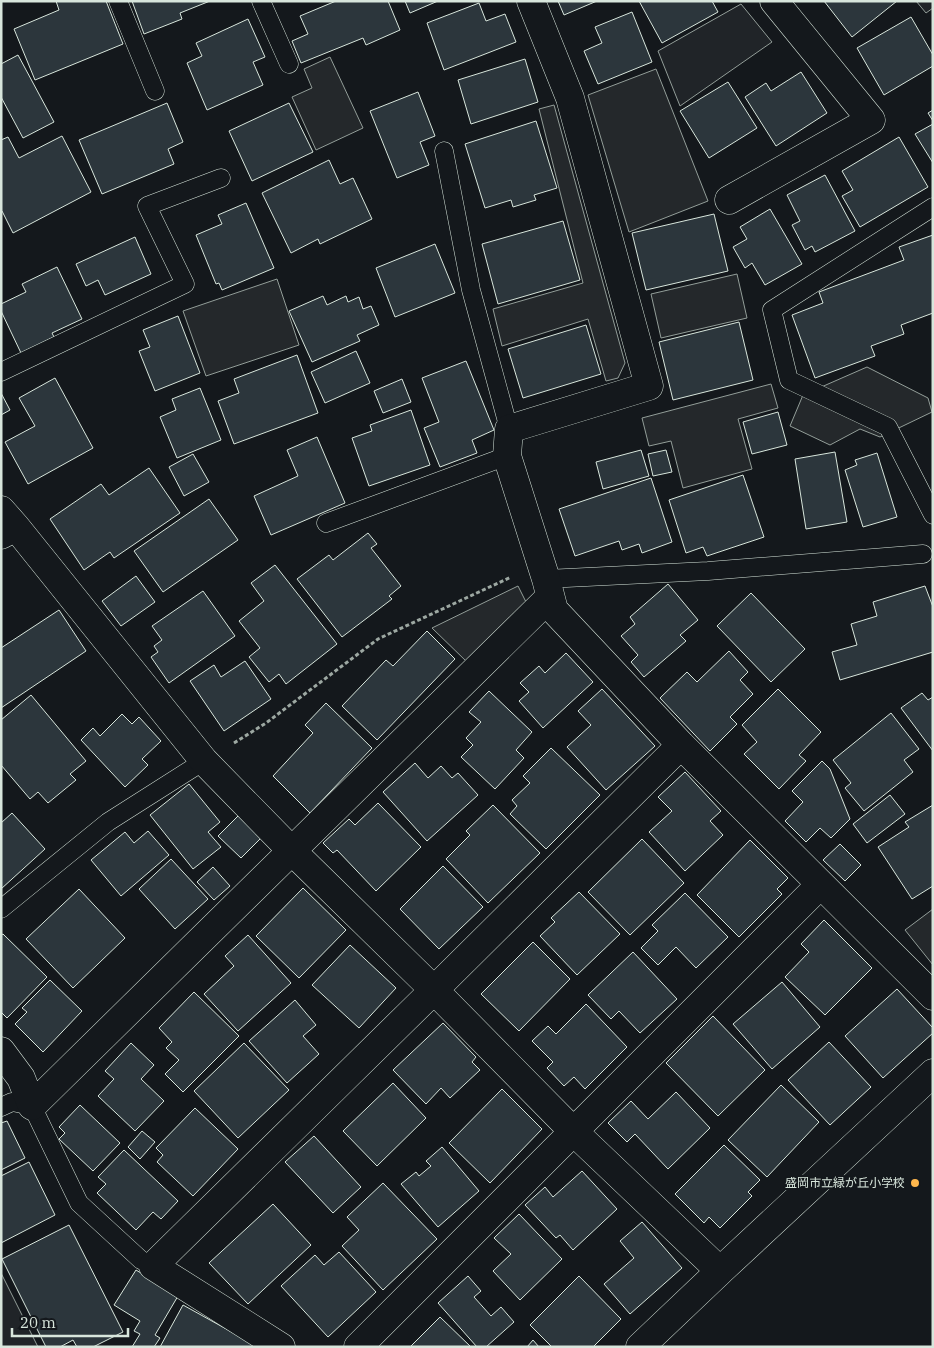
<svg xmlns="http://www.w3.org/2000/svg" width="934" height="1348" font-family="'IBM Plex Serif','Noto Sans JP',serif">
<rect width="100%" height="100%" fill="#14181c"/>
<path fill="#202428" stroke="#939e99" d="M916 1H933V8L926 13Z
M741 4 772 42 680 106 658 51Z
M1 1273 38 1347H1Z"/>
<path fill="#24282b" stroke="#939e99" d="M330 57 363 128 316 150 292 97 312 88 304 69Z
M656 69 708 201 629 232 588 95Z
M554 105 625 363 618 378 606 381 588 319 502 346 493 309 583 283 539 109Z
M737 274 747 318 661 338 651 294Z
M277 279 299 345 206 376 183 311Z
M867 367 928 398 932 412 880 437 860 429 830 445 790 426 803 395Z
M771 384 778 408 738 419 752 469 683 488 671 441 649 446 642 418Z
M518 586 526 602 467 662 432 628Z
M933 909V965L905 930Z"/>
<path fill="#2c363c" stroke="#d8e6dc" d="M56 1H106L123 44 35 80 14 29 59 10Z
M132 1H210L180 13 182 19 144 34Z
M336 1H388L400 30 366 45 363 38 301 63 292 41 308 34 300 16Z
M405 1H438L410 13Z
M558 1H597L564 15Z
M639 1H712L718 12 662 43Z
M824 1H897L852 37Z
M479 3 486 21 505 14 516 42 444 70 427 23Z
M632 12 652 62 598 84 584 51 602 43 595 27Z
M911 17 933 55V66L884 95 857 48Z
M248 19 265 57 253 62 263 85 207 110 187 63 202 56 196 43Z
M18 55 54 122 23 138 1 97V64Z
M525 59 538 102 471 124 458 80Z
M801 72 827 113 776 146 745 97 766 83 771 91Z
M728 82 757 128 709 158 680 111Z
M418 92 435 136 420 142 429 165 397 178 370 111Z
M167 103 183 142 168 149 174 164 102 194 79 140Z
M289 103 313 152 252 181 229 131Z
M933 110V121L928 113Z
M536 121 557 188 534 195 536 200 513 207 511 200 485 208 465 144Z
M933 124V163L915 134Z
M62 136 91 192 13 233 2 211 1 212V140L8 137 19 158Z
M899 137 928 187 860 227 842 196 853 190 842 171Z
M329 160 340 184 353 178 372 219 320 244 318 239 291 253 262 193Z
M825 175 855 231 815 252 812 246 805 250 792 225 800 221 787 195Z
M246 203 274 268 222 290 219 283 216 284 196 235 222 224 218 215Z
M770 209 802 264 765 285 752 263 745 268 733 247 747 239 740 227Z
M714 214 728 271 646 290 632 233Z
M563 221 580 280 498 304 482 244Z
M933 235V313L901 325 904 334 871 346 875 356 815 378 792 315 823 303 819 292 904 260 899 247Z
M135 237 151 274 105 295 98 280 86 286 76 264Z
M435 244 455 293 395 317 376 268Z
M57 267 82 319 52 333 54 337 21 353 1 311V304L26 292 22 284Z
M323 296 327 305 346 296 348 302 359 297 363 309 371 306 379 325 357 335 360 341 312 362 289 311Z
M178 316 200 373 155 391 139 351 150 347 143 330Z
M739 322 753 380 673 400 659 342Z
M586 325 601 374 523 398 508 349Z
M356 351 370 383 325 403 311 372Z
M297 355 318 413 234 444 218 401 239 393 234 379Z
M466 361 494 430 472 440 477 453 440 467 424 428 439 422 422 378Z
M55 378 93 448 28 484 5 442 35 426 19 398Z
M402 379 411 402 383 413 374 391Z
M200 388 221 440 177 458 160 417 176 410 172 399Z
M1 393 10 410 1 415Z
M411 410 430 465 369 486 352 438 372 431 370 425Z
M778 412 787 445 752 454 743 422Z
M317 437 345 503 271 535 254 496 298 476 287 450Z
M641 450 649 476 603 489 596 462Z
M666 450 672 472 653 476 648 454Z
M835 452 847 522 806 529 795 459Z
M877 453 897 517 863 527 845 470 857 465 855 460Z
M193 454 209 482 184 496 169 467Z
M149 468 180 513 114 558 110 552 84 570 50 519 101 484 109 495Z
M743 475 764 537 707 556 703 547 686 553 669 500Z
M651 478 672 542 642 553 639 544 622 550 619 541 575 556 559 509Z
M209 499 238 540 163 592 134 551Z
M368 533 377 544 371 548 401 586 389 596 392 599 342 637 297 579 329 555 333 560Z
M275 565 337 644 286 684 279 674 269 682 249 657 260 648 239 621 264 601 251 583Z
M136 576 155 602 121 626 102 601Z
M668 584 698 620 680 635 686 641 644 677 631 662 638 655 621 636 635 624 630 617Z
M925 586 933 607V652L840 680 832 652 857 645 851 624 877 616 873 602Z
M203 591 235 636 169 683 151 657 158 652 154 646 162 640 152 626Z
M751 593 805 649 771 682 717 626Z
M59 610 86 651 1 708V648Z
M427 631 455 659 377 740 342 706 386 660 393 666Z
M729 651 748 672 740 680 753 694 730 717 737 724 710 751 660 698 687 672 697 682Z
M566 653 593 682 543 728 519 701 529 692 520 683 539 666 545 673Z
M245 661 271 699 224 731 190 681 214 665 221 677Z
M602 689 655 746 606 790 567 747 591 725 578 711Z
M778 689 821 732 799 755 806 761 779 789 744 754 757 742 742 725Z
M489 691 532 732 516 750 524 758 495 789 461 757 473 745 466 738 481 722 469 712Z
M922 693 928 700 933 697V751L901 708Z
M31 695 86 761 70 774 76 780 48 803 38 792 30 799 1 765V720Z
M326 703 372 748 310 813 273 776 313 733 305 725Z
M891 713 919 749 904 760 913 772 864 811 845 788 851 783 833 760Z
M122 714 132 724 139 717 161 741 142 759 148 765 125 787 81 740 93 728 100 736Z
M551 748 600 795 546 849 510 814 517 806 512 800 530 783 523 776Z
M822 761 830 769 850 819 831 838 820 828 806 842 785 821 803 802 792 791Z
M415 763 428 778 441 766 452 778 458 773 478 795 427 841 383 792Z
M685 772 721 811 710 821 723 835 685 871 649 832 672 811 658 797Z
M189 784 220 822 208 832 221 847 193 869 150 815Z
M890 795 905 814 867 843 853 824Z
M378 803 421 847 376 891 337 850 333 853 323 843 349 819 355 825Z
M493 805 540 853 488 903 446 859 470 835 466 831Z
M933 805V886L912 899 878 847 909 827 905 822Z
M12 813 45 849 1 889V823Z
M238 816 261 838 241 858 218 836Z
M148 831 169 855 121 896 91 860 125 832 134 843Z
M642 839 684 883 630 935 588 892Z
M750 840 788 878 777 889 782 894 739 937 697 895Z
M840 844 861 865 845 881 823 860Z
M171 859 208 899 175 929 139 889Z
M443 866 483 907 439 949 400 909Z
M213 867 230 886 214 900 197 882Z
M303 888 346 930 299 978 256 936Z
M79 889 125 938 73 988 26 939Z
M579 892 620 934 577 975 540 936 555 922 551 918Z
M685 893 728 937 696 968 676 947 658 965 641 948 658 931 652 925Z
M824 920 872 968 825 1015 785 977 809 952 801 944Z
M3 934 47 977 7 1018 1 1012V935Z
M248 935 291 983 238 1031 204 994 234 966 225 956Z
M533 942 570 979 519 1031 481 994Z
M350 945 396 988 359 1028 312 985Z
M633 952 677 999 640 1033 619 1011 611 1019 588 995Z
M50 980 82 1011 43 1052 15 1024 27 1012 22 1008Z
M782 982 820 1027 772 1069 733 1024Z
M897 989 933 1028V1033L883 1078 845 1036Z
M194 992 239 1036 183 1092 165 1074 179 1060 166 1048 172 1042 159 1028Z
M295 1000 316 1025 303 1036 319 1054 287 1083 249 1041Z
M586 1004 627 1047 585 1089 574 1077 564 1086 547 1068 553 1062 532 1041 548 1026 556 1034Z
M713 1016 765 1070 718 1116 666 1063Z
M443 1023 476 1057 472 1062 480 1070 450 1098 441 1088 426 1104 393 1070Z
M829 1042 871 1087 830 1125 788 1080Z
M131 1043 154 1065 141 1079 164 1101 135 1131 98 1096 114 1079 105 1071Z
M244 1043 289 1090 238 1138 194 1091Z
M393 1083 426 1118 377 1166 343 1131Z
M781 1085 819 1122 767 1177 728 1140Z
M502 1089 542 1129 490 1183 449 1143Z
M676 1092 710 1128 668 1169 635 1134 627 1142 608 1123 631 1101 648 1119Z
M80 1105 120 1143 93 1171 59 1139 65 1133 59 1127Z
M195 1108 238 1149 193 1196 157 1162 163 1155 156 1148Z
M7 1121 25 1158 1 1170V1123Z
M142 1131 155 1142 140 1159 128 1147Z
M314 1136 361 1187 333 1213 285 1162Z
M724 1145 760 1180 748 1192 752 1196 720 1228 709 1217 704 1223 675 1194Z
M442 1147 479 1191 438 1227 401 1184 416 1172 419 1176 431 1166 426 1161Z
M124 1150 178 1201 161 1219 153 1212 136 1230 97 1193 106 1184 98 1177Z
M29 1162 55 1215 1 1243V1176Z
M582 1171 617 1209 573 1250 560 1235 556 1238 525 1205 545 1187 553 1197Z
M383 1183 437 1239 383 1290 342 1246 359 1230 347 1217Z
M273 1204 311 1245 248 1304 209 1263Z
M519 1214 562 1259 520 1300 493 1271 511 1254 494 1238Z
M642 1222 682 1268 630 1314 604 1284 634 1258 620 1241Z
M69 1225 123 1332 93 1347H77L73 1340 60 1347H46L2 1259Z
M339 1252 376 1292 328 1337 281 1286 315 1255 324 1265Z
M136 1270 178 1296 155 1335 160 1338 154 1347H132L140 1334 134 1331 140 1321 114 1305Z
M468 1276 481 1291 474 1297 491 1316 501 1307 514 1322 486 1347H477L438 1303Z
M579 1276 621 1319 593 1347H552L530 1325Z
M183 1305 257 1346 256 1347H160Z
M440 1317 471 1347H410Z
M533 1340 539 1347H527Z"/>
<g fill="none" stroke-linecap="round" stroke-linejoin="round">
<defs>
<path id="lane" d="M118 1 155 91
M261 1 289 64
M444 151 471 290 509 429
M933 207 772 310 789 380 888 427 933 515
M1 372 185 284 147 206 221 178
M326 523 507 456
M546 579 708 571 923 554
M1 909 108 822 204 761
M1 1107 12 1102 32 1106 79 1203 141 1260 153 1266"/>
<path id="street" d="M531 1 570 98 649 386 509 429 507 456 546 579 554 610 681 745 933 996
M729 200 871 120 774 1
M1 510 16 527
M1 535 16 527 204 761 292 851 434 990 574 1132 720 1271 640 1347
M1 1051 21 1078 32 1106 550 597
M720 1271 933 1073
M281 1347 153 1266 434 990 681 745
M358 1347 820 885"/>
</defs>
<use href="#lane" stroke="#d8e6dc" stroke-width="19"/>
<use href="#street" stroke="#d8e6dc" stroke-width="29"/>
<path stroke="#9da8a2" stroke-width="3" stroke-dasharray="4 2.5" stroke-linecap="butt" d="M234 743 266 723 378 639 511 577"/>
<use href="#lane" stroke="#14181c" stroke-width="18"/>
<use href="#street" stroke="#14181c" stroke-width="28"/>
</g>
<circle fill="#ffb74d" stroke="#14181c" stroke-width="2" cx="915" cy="1183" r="5"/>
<g text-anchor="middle" stroke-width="4" stroke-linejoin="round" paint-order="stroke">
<g font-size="12" fill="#d8e6dc" stroke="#14181c" text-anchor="end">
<text x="905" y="1187">盛岡市立緑が丘小学校</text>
</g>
</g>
<rect width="934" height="1348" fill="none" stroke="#d8e6dc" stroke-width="5"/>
<path d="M12 1328v8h116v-8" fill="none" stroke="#d8e6dc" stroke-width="2.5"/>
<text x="20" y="1328" font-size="15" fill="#d8e6dc" stroke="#14181c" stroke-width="4" paint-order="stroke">20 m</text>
</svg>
